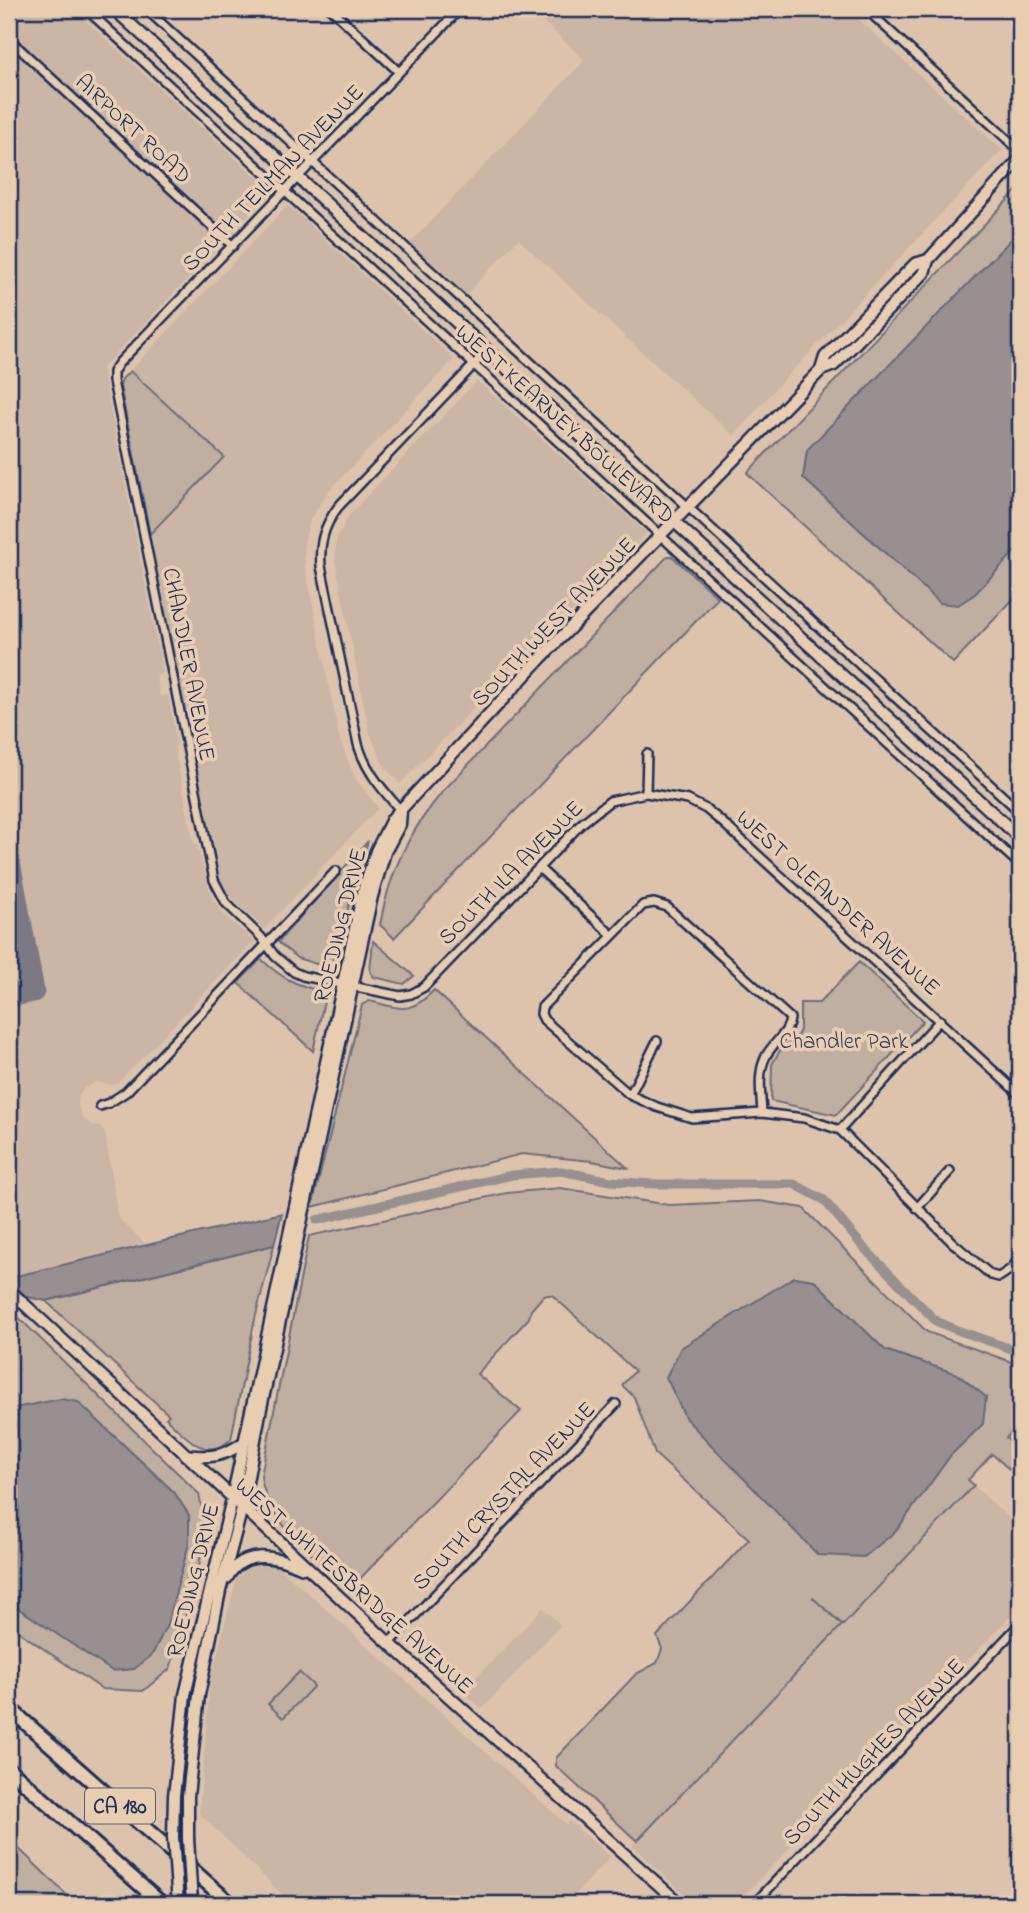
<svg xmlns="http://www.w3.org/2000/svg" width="1029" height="1913" font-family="'Indie Flower',sans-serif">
<rect width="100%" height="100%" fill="#ddc3ab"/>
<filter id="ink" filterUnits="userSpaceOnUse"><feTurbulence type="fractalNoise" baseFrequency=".0143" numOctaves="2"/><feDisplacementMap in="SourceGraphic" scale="14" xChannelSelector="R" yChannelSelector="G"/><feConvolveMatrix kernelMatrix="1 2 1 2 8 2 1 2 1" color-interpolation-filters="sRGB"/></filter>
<g filter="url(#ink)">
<path fill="#cbb5a4" d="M9 9H73L270 190 231 234 225 229 215 240 220 245 102 368 163 673 156 676 160 696 168 695 177 745 174 746 194 845H197L212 898 224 915 254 941 118 1083 113 1085 96 1082 83 1089 79 1095 78 1107 82 1117 90 1124 100 1127 105 1132 118 1218 147 1245 16 1276 9 1269Z
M529 9H847L1002 150 776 388 734 436 518 239 466 295 410 243 585 60Z
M288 205 454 359 328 492 310 520 304 543 305 565 340 741 355 778 378 808 264 929 229 895 219 876 150 534 223 457 130 371Z
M477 381 647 533 553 631 550 629 400 784 383 764 369 731 335 561 336 539 349 515Z
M974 1486 1020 1528V1606L736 1904H695L632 1846Z
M260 1564 274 1565 281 1569 566 1824 570 1821 610 1857 566 1904H292L199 1813 210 1682 236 1580 246 1569Z
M543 1608 561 1625 482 1709 463 1691Z"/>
<path fill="#c0aea0" stroke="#6e6e7f" stroke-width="2" d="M1020 187V592L953 663 747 473Z
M130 371 224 457 150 534 120 386 122 379Z
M668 556H672L718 598 394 938 380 925C389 873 409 831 444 790Z
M368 841 332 963 326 967 297 958 278 942Z
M373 941 414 976 404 984 374 977 370 971Z
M261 959C280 977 295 985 321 991L325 997 313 1051 238 983Z
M859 962 923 1021 836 1115 771 1101 772 1064 781 1049 796 1038 800 1030V1003H819Z
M434 990 628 1168 592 1161 522 1154 312 1207 362 1005 369 1001C401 1008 409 1016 434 990Z
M560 1188 669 1205 760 1201 803 1208 927 1332 1020 1365V1423L1006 1438 1020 1451V1479L992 1454 968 1480 974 1485 843 1625 812 1597 842 1625 637 1841 556 1766V1758L636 1674 657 1663 662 1649 657 1636 749 1539 655 1454 634 1397 622 1385 635 1371 552 1295H544L531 1310 529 1318 477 1374 521 1411 351 1588C317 1557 267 1525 261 1476L309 1236 507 1193Z
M274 1245 254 1323 231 1439C206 1463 185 1436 166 1418L169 1415 46 1301Z
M9 1308 199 1494 206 1531 196 1581 170 1669 143 1691 102 1689 9 1625Z
M299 1672 314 1686 283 1718 268 1704Z
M9 1839 76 1904H9Z"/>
<path fill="#978f90" stroke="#65697c" stroke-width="2" d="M1020 230V546L975 594 958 605 940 603 803 478 807 450Z
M282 1213 274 1245 46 1301 27 1297 15 1286 16 1276Z
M794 1277 814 1280 885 1350 957 1374 986 1397 983 1424 951 1455 896 1531 864 1557 818 1555 686 1419 666 1377 681 1348Z
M61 1399 78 1402 174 1492 189 1515V1543L167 1625 152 1655 134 1669 112 1671 9 1602V1409Z"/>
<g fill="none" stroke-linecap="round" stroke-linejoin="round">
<path stroke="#978f90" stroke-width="9" d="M317 1220 512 1175 561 1171 611 1181 652 1184H794L824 1200 864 1248 936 1321 957 1330 1020 1352"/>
<path stroke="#7c7984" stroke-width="23" d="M9 862 33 991 9 996"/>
<defs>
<path id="street" d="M86 9 1020 865
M146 9 1020 812
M331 9 399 72
M460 9 119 363 113 372V381L214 880 226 903 261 937 275 956 294 972 303 976 400 996 411 994 424 987 581 824 610 801 646 793 688 800 706 809 722 822 1020 1095
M866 9 1020 151
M9 39 233 246
M646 793 647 754
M401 811C383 790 366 772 358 744L321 566C319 543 324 526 338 507L488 350
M539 868 612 935
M630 1095 657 1041
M100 1106 109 1103 126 1092 336 871
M762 1113C761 1094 757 1073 766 1056 773 1042 789 1034 790 1018L667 907 654 903 643 905 542 1007 541 1014 544 1020 630 1095 657 1107 692 1118 762 1113 804 1118 840 1130 953 1243 991 1275 999 1277 1011 1269 1020 1258
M840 1130 940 1020
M917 1208 950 1171
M389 1643 616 1404
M754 1904 1020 1624"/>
<path id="secondary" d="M114 9 1020 838
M821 370 825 357 915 264 928 260
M9 1290 389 1643 680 1904
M185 1455C209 1458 223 1457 243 1443
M227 1578C243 1548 277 1556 303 1568
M173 1837 174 1796 185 1695 232 1499 363 891 376 851 392 819 542 657 821 370 834 365 924 273 928 260 1020 159
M188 1838V1796L199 1695 220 1591 242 1508 261 1408 372 896 385 852 400 824 401 811"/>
<path id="highway" d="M9 1708 231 1904
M9 1769 162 1904"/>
</defs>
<use href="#street" stroke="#1b2f5e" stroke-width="12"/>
<use href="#secondary" stroke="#1b2f5e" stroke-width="15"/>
<use href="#highway" stroke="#1b2f5e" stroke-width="18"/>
<use href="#street" stroke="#e9cdb0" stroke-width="7"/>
<use href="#secondary" stroke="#e9cdb0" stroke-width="10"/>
<use href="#highway" stroke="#e9cdb0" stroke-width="12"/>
<defs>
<path id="secondary-bridge" d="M173 1837 178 1904
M188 1838 192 1904"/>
</defs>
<use href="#secondary-bridge" stroke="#1b2f5e" stroke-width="15" stroke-linecap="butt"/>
<use href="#secondary-bridge" stroke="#e9cdb0" stroke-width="10"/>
</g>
</g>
<g text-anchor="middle" stroke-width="7" stroke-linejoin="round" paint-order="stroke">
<rect fill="#e9cdb0" stroke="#595e77" stroke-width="2" x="85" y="1788.5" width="70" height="35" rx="5"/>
<g font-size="21" font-weight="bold" fill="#1b2f5e">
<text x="120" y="1813">CA 180</text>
</g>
<g font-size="23" fill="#1b2f5e" stroke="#e9cdb0">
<text transform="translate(134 128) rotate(43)" y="8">AIRPORT ROAD</text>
<text transform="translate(272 177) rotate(-46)" y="8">SOUTH TEILMAN AVENUE</text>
<text transform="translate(566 423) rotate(42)" y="8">WEST KEARNEY BOULEVARD</text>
<text transform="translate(553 621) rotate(-46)" y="8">SOUTH WEST AVENUE</text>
<text transform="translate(190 664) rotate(79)" y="8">CHANDLER AVENUE</text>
<text transform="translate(510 872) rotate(-45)" y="8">SOUTH ILA AVENUE</text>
<text transform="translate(839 902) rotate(42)" y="8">WEST OLEANDER AVENUE</text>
<text transform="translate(339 925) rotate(-76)" y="8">ROEDING DRIVE</text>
<text transform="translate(503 1495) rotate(-46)" y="8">SOUTH CRYSTAL AVENUE</text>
<text transform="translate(192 1580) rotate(-76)" y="8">ROEDING DRIVE</text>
<text transform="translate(355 1585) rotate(42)" y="8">WEST WHITESBRIDGE AVENUE</text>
<text transform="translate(873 1751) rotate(-46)" y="8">SOUTH HUGHES AVENUE</text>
</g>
<g font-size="23" fill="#344268" stroke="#e9cdb0">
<text x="844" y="1048">Chandler Park</text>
</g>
</g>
<rect width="1029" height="1913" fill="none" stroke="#e9cdb0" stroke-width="35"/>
<rect x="18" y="18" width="994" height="1878" fill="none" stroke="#1b2f5e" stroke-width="2.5" filter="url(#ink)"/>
</svg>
